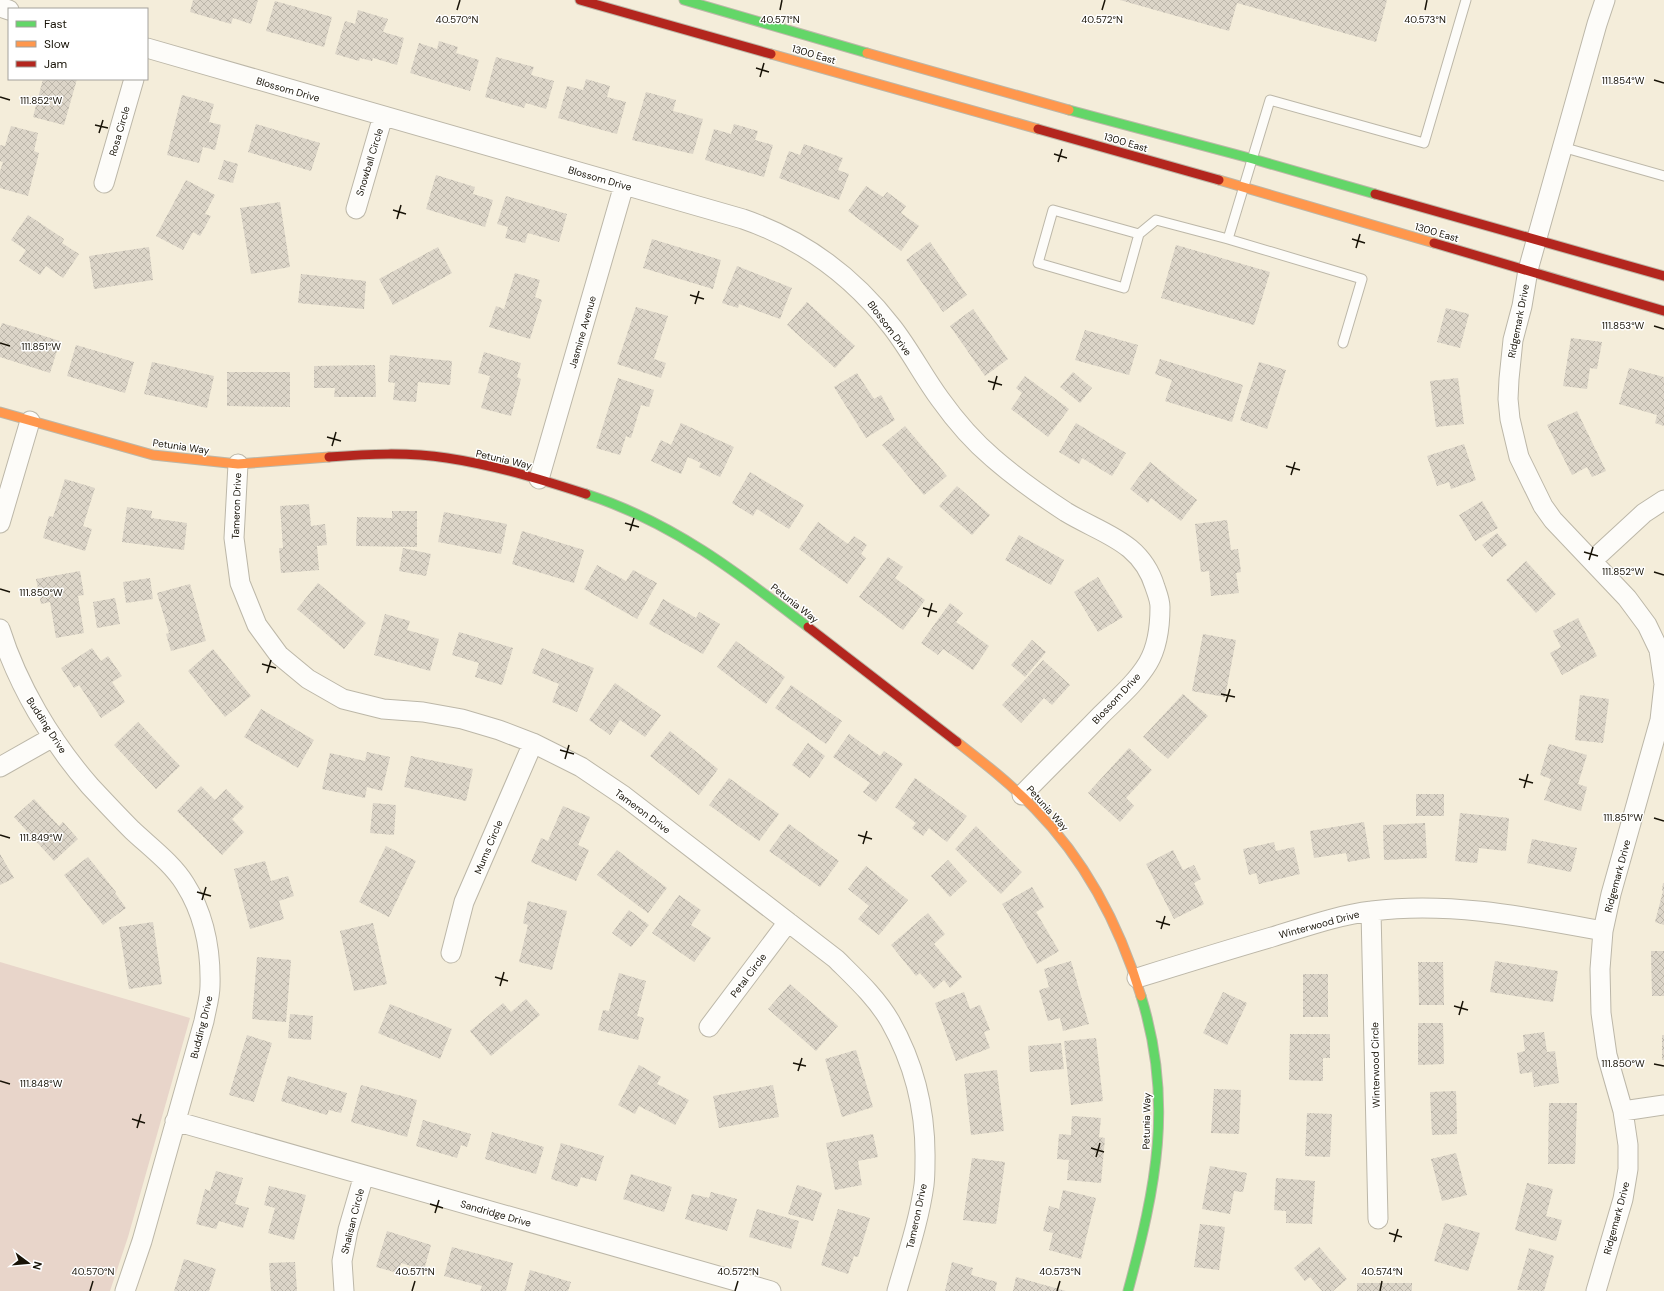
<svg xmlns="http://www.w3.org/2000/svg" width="1664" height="1291" font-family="'DM Sans',sans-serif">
<defs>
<pattern id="building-cross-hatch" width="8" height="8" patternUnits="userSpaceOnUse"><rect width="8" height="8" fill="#dcd5c8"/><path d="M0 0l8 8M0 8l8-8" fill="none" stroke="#bcb6aa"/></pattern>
</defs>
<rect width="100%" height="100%" fill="#f4edda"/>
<path fill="#e8d5ca" d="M0 962 190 1018 128 1237 110 1291H0Z"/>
<path fill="url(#building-cross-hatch)" d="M193 0H258L251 24 233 18 231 24 190 12Z
M1120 0H1387L1376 42 1237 3 1229 31Z
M275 1 332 17 324 47 266 31Z
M358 10 388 19 383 32 404 38 397 65 373 58 372 61 360 58 359 61 335 54 345 21 355 24Z
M439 41 458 47 456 53 479 60 470 91 410 73 419 43 437 49Z
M496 57 534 67 531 75 554 81 546 109 526 103 524 108 485 97Z
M43 79H77L64 125 33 117Z
M586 79 610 86 607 97 626 102 617 134 558 118 567 86 583 90Z
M646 92 676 100 673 111 703 119 693 154 632 140Z
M182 95 214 104 209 122 221 125 215 150 203 147 199 163 167 155Z
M256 124 320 143 311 171 248 152Z
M734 124 758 131 755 140 773 145 764 177 705 160 714 129 731 134Z
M11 126 38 133 34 151 39 153 28 196 0 188V171L3 162 0 161V145L5 146Z
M804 144 843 158 838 170 849 174 839 200 779 178 789 151 800 155Z
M224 160 238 164 233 183 218 179Z
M436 175 475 187 473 194 493 200 485 227 426 209Z
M186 180 215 195 205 214 211 216 200 236 193 232 183 250 156 236Z
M866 186 883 197 887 192 906 206 901 213 919 226 901 251 848 211Z
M506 196 567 214 559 242 528 233 525 243 505 238 508 227 497 224Z
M280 202 290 267 251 274 240 208Z
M28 215 64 239 62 243 79 254 63 278 46 266 40 275 19 261 26 250 11 240Z
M652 239 721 260 713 289 643 268Z
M930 242 967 295 943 312 906 260Z
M1176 245 1270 272 1254 325 1161 298Z
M149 247 153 280 94 289 89 256Z
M438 247 452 273 393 305 379 279Z
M737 266 792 288 780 319 739 304 738 308 722 303Z
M515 273 540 280 535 297 542 300 530 339 489 327 496 306 504 309Z
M301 274 366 281 364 309 298 303Z
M807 302 855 346 835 368 787 325Z
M636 307 668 316 654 359 666 363 661 378 617 364Z
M1446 308 1469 314 1460 348 1437 342Z
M973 309 1008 359 985 376 950 326Z
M2 323 60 341 50 373 0 357V329Z
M1085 330 1138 345 1129 375 1075 360Z
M1571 338 1602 342 1597 369 1590 368 1587 389 1563 386Z
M76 345 134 362 125 393 67 376Z
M484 352 521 363 517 377 521 379 511 416 481 408 490 376 478 373Z
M390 355 452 361 450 385 418 382 416 402 393 400 395 383 388 382Z
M1160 359 1243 385 1232 422 1165 401 1172 380 1155 374Z
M152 362 214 376 207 408 144 394Z
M1259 362 1286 370 1267 429 1240 420Z
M375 365 376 397H334L335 388H314V366Z
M1629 368 1664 377V426L1655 423 1657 415 1619 404Z
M227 372H290V407L227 406Z
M1073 372 1092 388 1080 403 1060 387Z
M857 373 874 399 881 395 895 420 866 438 834 387Z
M1025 376 1069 409 1048 437 1011 409 1022 393 1016 388Z
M618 378 654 390 649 407 641 405 631 438 626 436 620 455 596 448Z
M1458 378 1464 424 1436 427 1430 381Z
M1577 411 1606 471 1592 477 1587 467 1572 475 1547 425Z
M681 423 734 447 720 477 699 467 701 463 688 457 681 474 651 461 661 440 671 445Z
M1076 423 1126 453 1112 476 1082 458 1079 464 1059 452Z
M905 426 947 476 924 495 882 445Z
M1464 444 1476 480 1451 489 1449 482 1437 486 1427 456Z
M1150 462 1197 500 1181 521 1151 498 1148 503 1130 489Z
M750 472 804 505 789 529 757 509 753 516 732 503Z
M65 479 95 488 83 526 92 529 85 551 43 538 49 516 53 517Z
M957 486 990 515 972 535 939 506Z
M1482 501 1498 528 1475 541 1459 515Z
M309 504 311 526 325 524 327 545 317 546 319 570 281 573 279 548H283L280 506Z
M127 507 152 511 151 518 187 523 184 550 122 542Z
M392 511H417V547L356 546 357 517 392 518Z
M444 512 507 524 501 554 438 542Z
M1227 520 1231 550 1238 549 1241 572 1236 573 1239 593 1211 596 1209 571 1201 572 1195 524Z
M818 522 848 544 854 536 867 545 861 554 866 558 847 584 799 549Z
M522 531 584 550 574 583 512 564Z
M1497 533 1507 545 1492 557 1482 545Z
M1019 535 1064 560 1051 585 1005 560Z
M403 548 431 554 426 576 399 571Z
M888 557 903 567 895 578 925 600 903 630 859 597Z
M1526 561 1556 594 1536 613 1506 580Z
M597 565 626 581 633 570 657 583 637 619 584 589Z
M80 571 84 595 78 596 84 633 56 638 50 602 41 604 36 579Z
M1098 577 1123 617 1098 632 1074 592Z
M150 578 153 599 126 603 123 582Z
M318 583 366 623 344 649 297 609Z
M190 584 206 641 171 651 166 634 169 633 157 593Z
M115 598 120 624 97 628 93 602Z
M663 599 696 618 699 612 720 624 703 654 649 624Z
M950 603 963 613 956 622 989 646 973 670 943 649 938 655 921 643Z
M385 614 410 621 407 630 439 639 430 671 374 655Z
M1578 618 1597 656 1562 675 1550 653 1561 647 1553 631Z
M459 632 513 648 502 685 475 677 479 663 452 655Z
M1203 634 1236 640 1225 697 1192 691Z
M1032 640 1046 652 1025 677 1011 665Z
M736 641 785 677 766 704 717 667Z
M92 648 101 661 108 656 122 676 112 682 125 702 101 718 79 685 74 688 61 668Z
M542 648 594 668 577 712 552 702 559 684 532 673Z
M213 649 251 696 225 717 188 671Z
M1043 660 1070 685 1052 705 1044 698 1021 723 1002 705Z
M615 683 661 715 645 737 620 720 610 735 589 720Z
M791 685 842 721 826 744 775 708Z
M1183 694 1208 716 1168 759 1143 737Z
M1580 695 1609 699 1603 743 1575 740Z
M261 709 314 740 298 768 244 737Z
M138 722 180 766 156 789 114 745Z
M670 731 718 769 699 795 650 756Z
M849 734 880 756 884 751 903 764 876 802 863 792 870 783 833 757Z
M808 743 825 756 810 778 792 765Z
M1549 744 1587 755 1578 784 1587 787 1581 811 1544 800 1551 779 1540 775Z
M1129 748 1152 770 1126 798 1134 806 1120 822 1088 793Z
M367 752 390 757 382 791 367 787 365 798 322 789 330 753 365 761Z
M411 756 473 769 466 801 404 787Z
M729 778 779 814 759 841 709 805Z
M915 778 967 816 947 842 929 828 923 836 912 828 916 823 895 807Z
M201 786 215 800 226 789 244 807 232 819 244 832 222 855 177 811Z
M1416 794H1444V816H1416Z
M34 799 59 826 63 822 78 839 54 861 14 817Z
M373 803 396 805 394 835 370 833Z
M563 806 590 817 578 845 589 850 576 881 531 862 541 838 548 841Z
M1460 813 1509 818 1506 851 1479 848 1477 863 1455 861Z
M1364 822 1370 858 1348 862 1346 853 1314 858 1310 831Z
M1425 823 1427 858 1384 860 1383 825Z
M789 824 839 861 820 887 769 851Z
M976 826 1022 872 1001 894 955 849Z
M1532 839 1577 848 1571 872 1527 863Z
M1274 842 1276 851 1294 847 1300 874 1259 884 1256 873 1249 875 1243 849Z
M386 846 416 861 389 917 359 902Z
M617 850 667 888 648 913 597 875Z
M1173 850 1183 870 1194 865 1201 879 1194 883 1204 904 1174 919 1146 864Z
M0 854 14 878 0 885Z
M88 857 116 892 115 893 126 908 103 925 64 875Z
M948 860 967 881 950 897 931 876Z
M265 861 271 881 288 876 294 896 279 901 284 919 250 929 234 869Z
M866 866 908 900 879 935 858 919 869 906 848 889Z
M1663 883H1664V925L1655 922 1663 891H1662Z
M1032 887 1044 907 1036 912 1059 951 1037 964 1002 904Z
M679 895 701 910 691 925 711 938 694 962 652 933Z
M528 901 567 911 552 970 519 962 528 925 523 923Z
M629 910 649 925 631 947 612 933Z
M928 913 945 934 934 944 962 977 950 988 944 980 934 989 920 973 916 976 891 945Z
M153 922 162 984 129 989 119 927Z
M373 923 387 984 354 991 340 931Z
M1651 951H1664V996H1652Z
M257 957 291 960 286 1022 252 1019Z
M1071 961 1089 1024 1063 1031 1060 1018 1048 1021 1039 990 1049 987 1044 969Z
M1495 961 1558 971 1553 1002 1490 992Z
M1418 962H1443L1444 1005H1419Z
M619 973 646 981 637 1016 644 1018 638 1040 598 1030 603 1010 609 1011Z
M1303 974H1328V1017H1303Z
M790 984 838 1026 816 1051 768 1009Z
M964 992 970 1009 980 1005 990 1030 984 1032 990 1048 956 1061 935 1003Z
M1223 992 1247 1003 1227 1045 1203 1033Z
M526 999 540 1015 491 1056 470 1031 503 1003 511 1012Z
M390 1004 452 1029 440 1059 378 1033Z
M290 1014 313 1016 311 1040 288 1038Z
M1418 1023H1443L1444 1064 1418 1065Z
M1544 1032 1547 1052 1555 1051 1559 1083 1534 1087 1532 1072 1520 1074 1517 1053 1525 1051 1523 1035Z
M1290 1034H1330V1058H1323V1081L1289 1080Z
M247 1035 272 1043 254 1102 229 1095Z
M1662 1035H1664V1060H1662Z
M1096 1038 1103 1101 1071 1105 1064 1041Z
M1061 1043 1064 1069 1030 1072 1028 1046Z
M856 1050 873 1107 842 1117 825 1059Z
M639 1065 661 1077 657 1084 689 1100 675 1125 639 1106 635 1114 618 1105Z
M997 1070 1004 1131 971 1135 964 1074Z
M288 1076 347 1093 341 1113 329 1110 327 1115 281 1101Z
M361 1085 417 1100 407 1137 351 1122Z
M773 1085 779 1117 719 1128 713 1096Z
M1214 1089 1241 1090 1239 1134 1211 1133Z
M1456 1091 1457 1134 1432 1135 1430 1092Z
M1549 1103H1577L1575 1164H1548Z
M1307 1113 1332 1114 1330 1157 1305 1156Z
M1072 1116 1101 1118 1099 1137 1105 1138 1101 1183 1067 1180 1069 1160 1057 1159 1059 1134 1071 1135Z
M423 1120 471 1134 467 1147 461 1145 457 1158 416 1146Z
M492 1132 544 1147 536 1174 485 1159Z
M873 1134 878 1157 858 1161 862 1185 835 1190 826 1143Z
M561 1143 604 1156 596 1181 581 1177 577 1187 551 1179Z
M1456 1153 1467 1195 1442 1201 1431 1159Z
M972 1158 1005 1162 996 1224 963 1220Z
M1210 1166 1247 1173 1243 1192 1234 1191 1230 1214 1202 1209Z
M216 1171 243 1178 235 1204 249 1208 243 1228 219 1221 216 1229 196 1224 205 1189 210 1191Z
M631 1174 672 1187 664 1212 623 1199Z
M1276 1178 1315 1181 1312 1224 1286 1223V1211L1274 1210Z
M1527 1183 1553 1189 1546 1216 1562 1220 1556 1241 1515 1230Z
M797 1185 822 1193 813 1221 788 1214Z
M269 1186 306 1195 294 1240 268 1233 275 1208 264 1205Z
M1063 1190 1096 1198 1081 1259 1049 1250 1053 1233 1043 1231 1049 1206 1059 1209Z
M711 1192 737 1199 727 1231 685 1219 692 1194 709 1198Z
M757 1209 799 1221 791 1249 749 1237Z
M838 1209 870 1218 858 1257 854 1256 848 1274 821 1265Z
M1445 1223 1480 1233 1468 1271 1434 1261Z
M1200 1224 1225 1227 1219 1270 1194 1267Z
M387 1231 431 1245 424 1270 401 1263 398 1273 376 1267Z
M452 1247 513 1263 506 1291H480L482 1286 444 1276Z
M1319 1247 1347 1279 1333 1291H1322L1310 1277 1305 1281 1294 1268Z
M1529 1248 1554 1256 1544 1291 1517 1290Z
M184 1259 216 1269 209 1291H174Z
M295 1262 297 1291H271L269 1263Z
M952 1262 973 1268 971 1275 997 1282 995 1291H945Z
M530 1270 571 1282 568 1291H524Z
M1016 1277 1066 1291H1013Z
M1357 1283H1412V1291H1357Z"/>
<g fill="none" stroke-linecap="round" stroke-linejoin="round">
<defs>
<path id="lane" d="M1562 147 1664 176
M1139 234 1124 288 1038 263 1053 210 1139 234 1156 220 1228 239
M1343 343 1362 279 1228 239 1270 100 1424 143 1466 0"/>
<path id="street" d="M0 7 9 10
M147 48 743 219C804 240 852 275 892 327 910 350 923 376 940 399 955 420 973 441 993 458 1016 478 1040 495 1066 512 1102 534 1141 541 1155 587 1157 593 1160 600 1160 607 1160 626 1158 646 1148 663 1136 683 1117 699 1101 715 1075 742 1048 768 1022 795
M104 183 134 79
M356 209 383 116
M238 464 234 538 240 583 257 625 279 655 308 679 343 699 383 709 423 712 462 719 499 730 533 743 581 767 624 796 836 959C855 978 876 997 890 1021 915 1065 926 1110 925 1161 925 1169 925 1177 924 1185 919 1221 907 1256 897 1291
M539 479 624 185
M0 523 30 421
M1592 561 1644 513 1664 500
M0 629C18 686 51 741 90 786 104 801 118 816 132 830 150 847 172 863 185 884 204 914 211 951 210 986 210 997 206 1010 204 1021L142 1241 125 1291
M0 767 53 737
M1371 911 1378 1219
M451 953 464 902 533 743
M1137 978C1182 964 1227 950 1272 937 1305 927 1338 915 1372 911 1449 901 1527 917 1603 931
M709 1027 788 922
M1623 1111 1664 1105
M175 1121 771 1291
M344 1291 342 1261 348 1230 364 1175
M1596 1291 1623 1199 1628 1169V1145L1623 1111 1607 1055 1601 1013 1600 969 1603 931 1611 894 1660 720 1664 684 1659 650 1647 625 1627 598 1553 520 1543 506 1519 457 1510 419 1508 399 1509 379 1513 340 1522 306 1528 270 1597 24 1605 0"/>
<path id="fast" d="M684 0 867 53
M1069 110 1253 159 1375 194
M586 494C672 522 737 572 808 627
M1128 1291C1156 1187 1174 1102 1141 996"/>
<path id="slow" d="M867 53 1069 110
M771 54 1038 129
M1219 180 1434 243
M0 412 153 455 238 464 329 457
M957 742C984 763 1011 784 1035 809 1086 861 1120 927 1141 996"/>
<path id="jam" d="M580 0 771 54
M1038 129 1219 180
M1375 194 1664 276
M1434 243 1664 311
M329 457C368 454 408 452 447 458 494 465 540 479 586 494
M808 627 957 742"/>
</defs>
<use href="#lane" stroke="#bcb7a8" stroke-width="11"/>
<use href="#street" stroke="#bcb7a8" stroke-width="21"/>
<use href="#fast" stroke="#bcb7a8" stroke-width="11"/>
<use href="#slow" stroke="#bcb7a8" stroke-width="11"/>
<use href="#jam" stroke="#bcb7a8" stroke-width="11"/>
<use href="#lane" stroke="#fdfcf9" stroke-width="9"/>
<use href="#street" stroke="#fdfcf9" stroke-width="19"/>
<use href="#fast" stroke="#63d668" stroke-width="9"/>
<use href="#slow" stroke="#ff974d" stroke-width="9"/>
<use href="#jam" stroke="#b3261e" stroke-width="9"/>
</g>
<path fill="none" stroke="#181307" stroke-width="1.5" d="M457 10 460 0M780 10 782 0M1102 10 1105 0M1425 10 1427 0M756 68 769 72M760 77 764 63M1654 80 1664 83M0 97 10 100M95 125 108 128M99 133 103 120M1054 154 1067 158M1058 162 1062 149M393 210 406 214M397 219 401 205M1352 239 1365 243M1356 248 1360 234M690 295 704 299M695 304 699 291M1654 326 1664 329M0 343 10 346M988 381 1002 385M993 390 997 376M327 437 341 441M332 446 336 432M1286 466 1300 470M1291 475 1295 462M625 523 639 527M630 531 634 518M1584 552 1598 556M1589 560 1593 547M1654 572 1664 575M0 589 10 592M923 608 937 612M928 617 932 603M262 664 276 668M267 673 271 660M1221 694 1235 697M1226 702 1230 689M560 750 574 754M565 759 569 745M1519 779 1533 783M1524 788 1528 774M1654 818 1664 821M0 835 10 838M858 835 872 839M863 844 867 831M197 892 211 896M202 900 206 887M1156 921 1170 925M1161 929 1165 916M495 977 508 981M500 986 504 972M1454 1006 1468 1010M1459 1015 1463 1001M793 1063 806 1066M1654 1064 1664 1066M798 1071 802 1058M0 1081 10 1084M132 1119 145 1123M137 1128 141 1114M1091 1148 1104 1152M1096 1157 1100 1143M430 1204 443 1208M435 1213 439 1200M1389 1233 1402 1237M1394 1242 1398 1229M90 1291 93 1281M412 1291 415 1281M735 1291 738 1281M1057 1291 1060 1281M1380 1291 1382 1281"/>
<g text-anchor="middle" stroke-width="3" stroke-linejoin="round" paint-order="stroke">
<g font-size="10" fill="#181307" stroke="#fff">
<text transform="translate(814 54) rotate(16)" y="4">1300 East</text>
<text transform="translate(288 89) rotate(16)" y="4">Blossom Drive</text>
<text transform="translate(119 131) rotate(-74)" y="4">Rosa Circle</text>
<text transform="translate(1126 142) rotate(16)" y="4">1300 East</text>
<text transform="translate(369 162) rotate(-73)" y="4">Snowball Circle</text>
<text transform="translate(600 178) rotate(16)" y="4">Blossom Drive</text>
<text transform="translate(1437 232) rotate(16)" y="4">1300 East</text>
<text transform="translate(1518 321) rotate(-79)" y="4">Ridgemark Drive</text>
<text transform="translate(890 328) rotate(53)" y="4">Blossom Drive</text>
<text transform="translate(582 332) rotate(-74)" y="4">Jasmine Avenue</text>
<text transform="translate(181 446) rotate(8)" y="4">Petunia Way</text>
<text transform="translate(504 459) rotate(13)" y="4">Petunia Way</text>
<text transform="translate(236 506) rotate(-88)" y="4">Tameron Drive</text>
<text transform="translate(795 603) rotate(38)" y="4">Petunia Way</text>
<text transform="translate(1116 698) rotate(-47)" y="4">Blossom Drive</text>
<text transform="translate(47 725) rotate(57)" y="4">Budding Drive</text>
<text transform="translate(1048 808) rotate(48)" y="4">Petunia Way</text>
<text transform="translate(643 811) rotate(37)" y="4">Tameron Drive</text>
<text transform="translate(488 847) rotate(-67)" y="4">Mums Circle</text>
<text transform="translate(1617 876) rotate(-75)" y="4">Ridgemark Drive</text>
<text transform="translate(1319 924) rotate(-15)" y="4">Winterwood Drive</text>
<text transform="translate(748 975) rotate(-53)" y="4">Petal Circle</text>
<text transform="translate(201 1027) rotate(-76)" y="4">Budding Drive</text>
<text transform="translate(1375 1065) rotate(-91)" y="4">Winterwood Circle</text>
<text transform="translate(1146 1121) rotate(-89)" y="4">Petunia Way</text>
<text transform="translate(496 1213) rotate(16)" y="4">Sandridge Drive</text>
<text transform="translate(916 1216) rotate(-78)" y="4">Tameron Drive</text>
<text transform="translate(1616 1218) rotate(-75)" y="4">Ridgemark Drive</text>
<text transform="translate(352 1221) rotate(-76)" y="4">Shalisan Circle</text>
</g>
</g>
<g font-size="10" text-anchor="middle" fill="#181307" stroke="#fff" stroke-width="3" stroke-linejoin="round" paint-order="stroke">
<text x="457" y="23">40.570°N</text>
<text x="780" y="23">40.571°N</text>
<text x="1102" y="23">40.572°N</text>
<text x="1425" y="23">40.573°N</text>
<text x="1623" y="84">111.854°W</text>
<text x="41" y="104">111.852°W</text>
<text x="1623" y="329">111.853°W</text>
<text x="41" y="350">111.851°W</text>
<text x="1623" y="575">111.852°W</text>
<text x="41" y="596">111.850°W</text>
<text x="1623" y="821">111.851°W</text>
<text x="41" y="841">111.849°W</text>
<text x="1623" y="1067">111.850°W</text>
<text x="41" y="1087">111.848°W</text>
<text x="93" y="1275">40.570°N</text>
<text x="415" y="1275">40.571°N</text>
<text x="738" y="1275">40.572°N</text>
<text x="1060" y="1275">40.573°N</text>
<text x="1382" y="1275">40.574°N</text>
</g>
<rect x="8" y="8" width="140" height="72" fill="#ffffff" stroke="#a3a19c"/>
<rect x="16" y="21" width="20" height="6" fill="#63d668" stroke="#a3a19c"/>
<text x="44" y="28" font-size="12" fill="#181307">Fast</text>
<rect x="16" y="41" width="20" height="6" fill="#ff974d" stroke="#a3a19c"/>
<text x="44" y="48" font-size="12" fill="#181307">Slow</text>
<rect x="16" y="61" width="20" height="6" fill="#b3261e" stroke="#a3a19c"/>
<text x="44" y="68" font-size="12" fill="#181307">Jam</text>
<g transform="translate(28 1263) rotate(106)" stroke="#ffffff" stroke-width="3" paint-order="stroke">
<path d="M0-3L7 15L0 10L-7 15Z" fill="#181307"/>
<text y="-6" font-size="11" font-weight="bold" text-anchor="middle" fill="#181307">N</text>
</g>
</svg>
